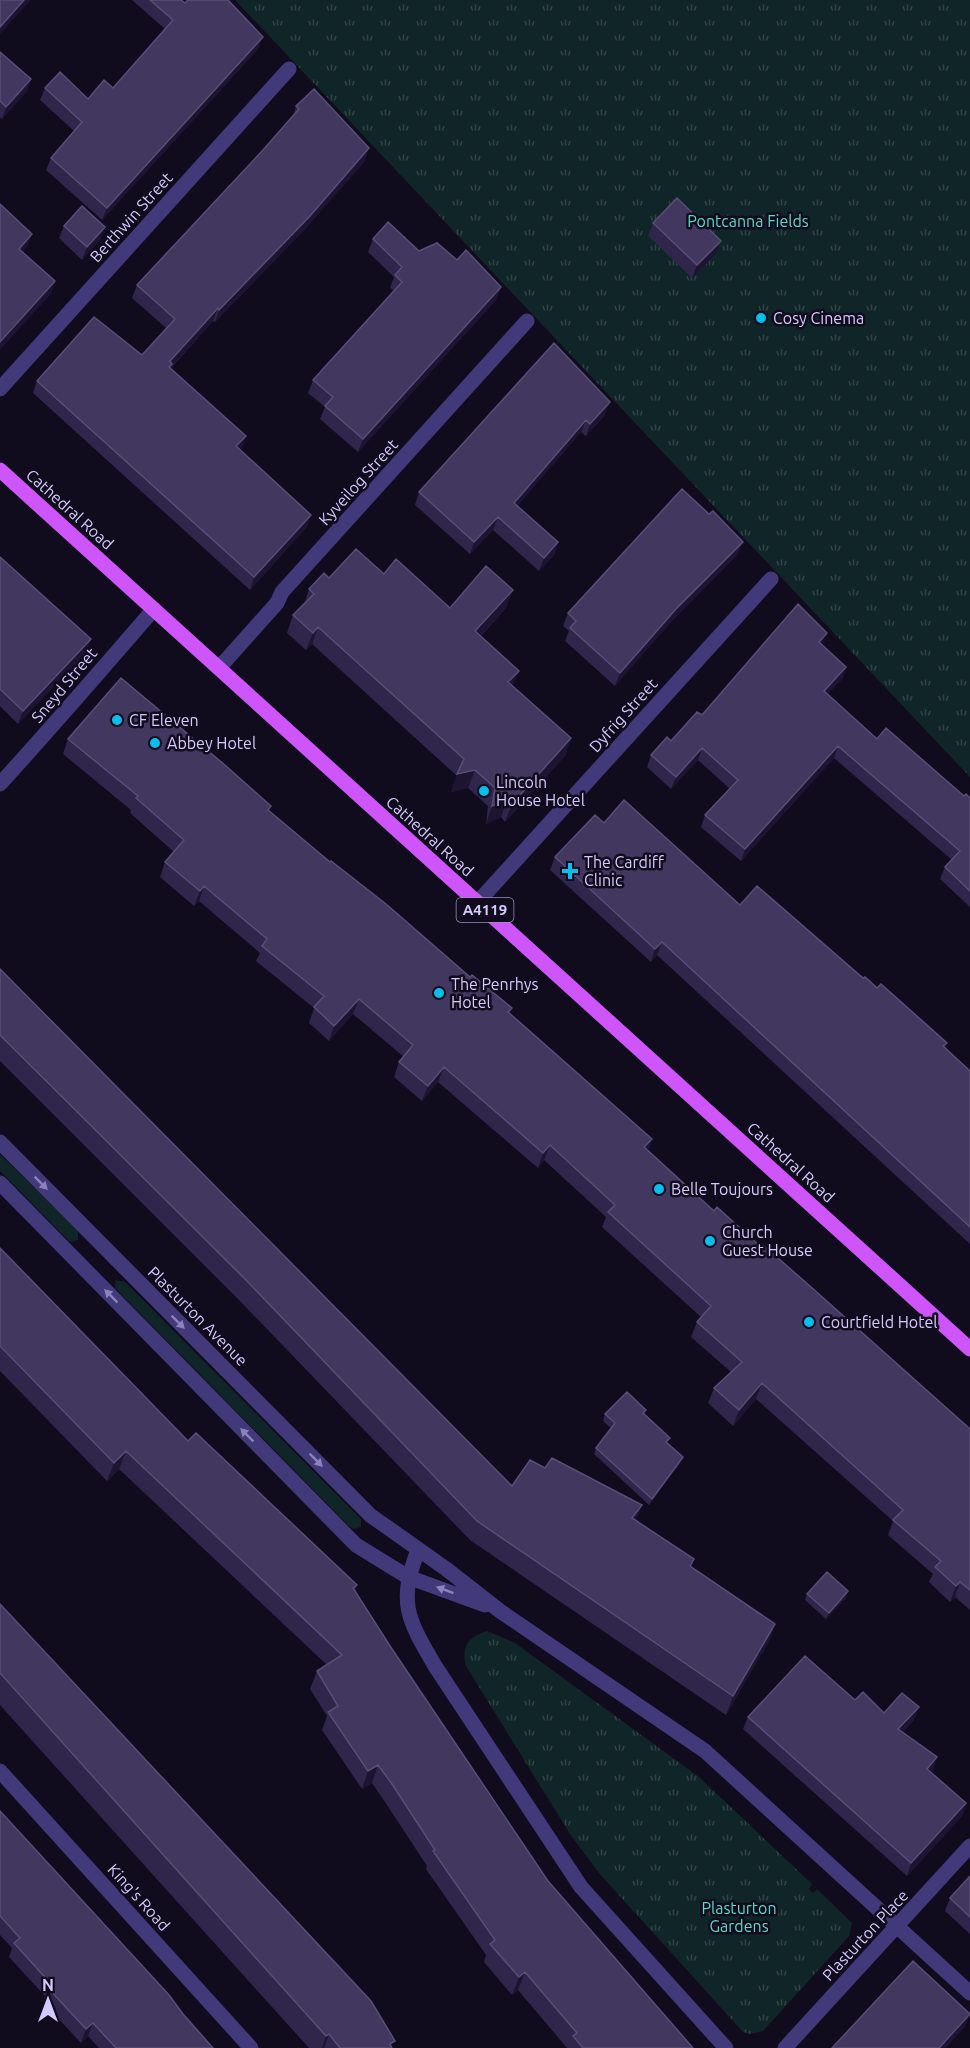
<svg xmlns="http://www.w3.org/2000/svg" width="970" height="2048" font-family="Ubuntu,sans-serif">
<defs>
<pattern id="park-tufts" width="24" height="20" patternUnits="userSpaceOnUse" patternTransform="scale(1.5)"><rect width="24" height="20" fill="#102527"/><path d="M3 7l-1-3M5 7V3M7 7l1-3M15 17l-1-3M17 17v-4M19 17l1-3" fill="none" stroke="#324347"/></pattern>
</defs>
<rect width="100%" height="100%" fill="#110c1d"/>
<path fill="#102527" d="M0 1154 78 1231V1240L71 1242 67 1239 0 1171Z
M116 1280 125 1282 361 1519V1527L354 1529 350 1527 115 1288Z"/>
<path fill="url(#park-tufts)" d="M235 0H970V777Z
M487 1631 515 1643 699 1777 812 1884 809 1889 813 1893 817 1889 852 1923 849 1936 763 2031 750 2034 743 2032 599 1873 570 1834 466 1666C461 1647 468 1637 487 1631Z"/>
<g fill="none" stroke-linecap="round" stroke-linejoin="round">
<path stroke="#42397b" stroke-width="15" d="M0 389 289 69
M219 668 277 603 282 592 527 321
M0 784C53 726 103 668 154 609
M477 903 771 579
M0 1142 370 1515 445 1568 500 1611 705 1751 970 1993
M0 1183 356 1545 408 1577 485 1605
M418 1550C398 1603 407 1618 435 1666L581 1887 726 2048
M0 1771 251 2048
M785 2048 970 1846"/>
<path stroke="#cd55f9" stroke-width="15" d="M0 470 970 1349"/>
</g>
<path fill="#30254a" d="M132 0H181L185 3 258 49 102 220 46 170 51 158 74 131 40 100 45 88 88 99 113 88 165 29Z
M0 52 27 91 2 119 0 117Z
M296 106 365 161 305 229 215 322 213 321 171 368 242 448 240 450 307 527 250 590 33 393 37 381 142 355 166 328 132 298 137 285 263 150 293 116Z
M653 223 716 254 692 278 648 236Z
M64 226 100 240 82 260 59 238Z
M373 239 457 260 501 287 496 300 358 452 320 419 325 407 308 393 313 380 394 291 390 288 394 277 368 252Z
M554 343 605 415 586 436 581 432 517 506 558 542 554 555 539 571 493 530 470 554 415 505 419 492Z
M738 554 671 622 615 686 565 641 569 631 563 626 568 613Z
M0 557 87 652 18 724 0 706Z
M384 574 450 608H506L481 636 513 686 571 738 565 756 505 822 501 817 486 824 488 806 468 788 451 792 457 776 312 644 306 650 287 633 293 615 304 605 309 589 329 578Z
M822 645 846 667 842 679 827 694 877 739 964 796 970 798V907L940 879 945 867 952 860 834 758 741 861 701 827 705 815 730 789 698 760 671 789 647 767 651 755 671 741 702 715Z
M68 739 269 811 330 862 470 977 512 1008 509 1014 652 1139 648 1150 714 1211 761 1247 970 1429V1610L955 1597 950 1602 929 1582 933 1574 888 1535 893 1521 756 1399 733 1426 708 1403 714 1388 731 1372 691 1337 697 1322 701 1317 602 1227 606 1217 544 1160 538 1168 438 1082 422 1101 394 1077 399 1062 404 1057 353 1014 329 1041 309 1023 314 1008 256 961 260 953 199 901 194 906 160 877 165 862 174 852 130 813 131 810 63 754Z
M604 823 863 978 877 988 947 1043 945 1048 970 1071V1244L657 955 651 962 550 870 555 857Z
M0 969 512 1486 636 1520 694 1559 691 1567 775 1624 768 1643 726 1715 470 1540 238 1299 0 1061Z
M0 1248 188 1441 357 1585 355 1591 390 1646 548 1881 693 2048H567L518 1990 512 1995 484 1962 486 1955 426 1869 427 1866 385 1802 372 1783 362 1789 322 1730 327 1716 310 1689 317 1671 327 1665 119 1469 107 1481 0 1371Z
M646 1410 644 1414 668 1444 680 1463 649 1505 594 1454 596 1448 611 1428 603 1421 605 1414Z
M848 1591 846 1598 826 1619 805 1600 807 1594Z
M0 1604 392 2048H309L0 1705Z
M855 1700 884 1713 914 1720 903 1732 937 1757 933 1770 931 1772 966 1803 962 1816 907 1876 743 1729 748 1717Z
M0 1811 183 2014 213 2048H99L88 2036 81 2043 43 2002 45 1996 9 1957 12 1948 0 1935Z
M970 1876V1934L945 1911 950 1898Z"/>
<path fill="#1c1430" d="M24 0H31L0 34V27Z
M263 37 258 49 102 220 107 208Z
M31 79 27 91 2 119 6 107Z
M369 148 365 161 305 229 215 322 219 310Z
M105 227 100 240 82 260 87 247Z
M32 234 27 247 14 261 19 249Z
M721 241 716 254 692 278 697 265Z
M55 281 51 294 0 350V342Z
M501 287 496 300 358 452 363 439Z
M218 308 213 321 171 367 168 376 170 361Z
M610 402 605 415 586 436 590 424Z
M586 420 581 432 509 515 514 503Z
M246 436 242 448 232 458 236 446Z
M311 515 307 527 250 590 254 577Z
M498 517 493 530 470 554 474 542Z
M558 542 554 555 539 571 544 558Z
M743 542 738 554 671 622 615 686 620 673 676 609Z
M513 590 506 608 469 648 475 631Z
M318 627 312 644 306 650 313 633Z
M827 633 822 645 819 642Z
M91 639 87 652 18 724 23 711Z
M846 667 842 679 819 703 824 691Z
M519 671 512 688 508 682Z
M571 738 565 756 505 822 512 804Z
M838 746 834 758 741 861 745 849Z
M702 748 698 760 671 789 676 777Z
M475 770 468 788 451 792 457 774Z
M507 800 501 817 486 824 492 806Z
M204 886 199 901 194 906 200 891Z
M662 942 657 955 651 962 655 949Z
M359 999 353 1014 329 1041 334 1026Z
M444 1067 438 1082 422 1101 428 1086Z
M652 1139 646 1154 644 1147Z
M550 1145 544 1160 538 1168 543 1153Z
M762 1383 756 1399 733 1426 739 1410Z
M126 1451 119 1469 107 1481 114 1463Z
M683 1457 680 1463 649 1505 652 1499Z
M642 1505 635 1524 632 1518Z
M960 1582 955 1597 950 1602 956 1586Z
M848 1591 846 1598 826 1619 829 1613Z
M775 1624 768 1643 726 1715 733 1696Z
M919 1707 914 1720 894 1741 898 1729Z
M937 1757 933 1770 923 1781 927 1769Z
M378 1765 372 1783 362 1789 368 1771Z
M966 1803 962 1816 907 1876 911 1863Z
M525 1972 518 1990 512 1995 519 1977Z
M970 2014 965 2027 946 2048H939Z
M93 2023 88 2036 81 2043 86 2029Z
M329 2034 324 2048H322L326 2036Z"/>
<path fill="#42375e" stroke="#594e77" stroke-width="1.5" d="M0 0H24L0 27Z
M150 0H181L185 3 188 0H228L263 37 107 208 51 158 82 122 45 88 60 72 88 99 104 80 113 88 173 20Z
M0 52 31 79 6 107 0 101Z
M314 89 369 148 310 216 219 310 218 308 170 361 172 364 169 367 246 436 236 446 311 515 254 577 37 381 94 317 142 355 175 319 137 285 263 150 299 109 296 106Z
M677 198 721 241 697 265 653 223Z
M0 204 32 234 19 249 55 281 0 342Z
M82 206 105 227 87 247 64 226Z
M388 222 419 251 437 243 457 260 466 250 501 287 363 439 325 406 333 397 313 380 402 282 395 275 402 267 373 239Z
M554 343 610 402 590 424 586 420 514 503 558 542 544 558 498 517 474 542 419 492Z
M682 489 709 514 713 511 743 542 676 609 620 673 570 628 576 621 568 613Z
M356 549 384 574 396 559 450 608 486 566 513 590 475 631 519 671 508 682 571 738 512 804 507 800 492 806 495 788 475 770 457 774 464 759 318 627 313 633 293 615 314 594 309 589 324 573 329 578Z
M0 557 91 639 23 711 0 689Z
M798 604 827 633 819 642 846 667 824 691 877 739 886 728 964 796 966 794 970 798V891L945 867 960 851 838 746 745 849 705 815 738 780 702 748 676 777 651 755 667 737 671 741 697 712 702 715Z
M121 678 226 766 271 806 268 810 330 862 331 861 386 904 470 977 472 975 512 1008 508 1012 652 1139 644 1147 714 1211 717 1207 761 1247 763 1245 811 1287 970 1429V1590L960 1582 956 1586 935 1567 941 1561 893 1520 903 1510 762 1383 739 1410 714 1388 742 1362 697 1322 711 1306 608 1212 615 1205 550 1145 543 1153 444 1067 428 1086 399 1062 413 1045 359 999 334 1026 314 1007 324 996 262 946 267 939 204 886 200 891 165 862 184 840 136 798 138 796 68 739Z
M624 800 740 905 757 886 863 978 865 977 877 988 881 984 947 1043 943 1046 970 1071V1227L662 942 655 949 555 857 595 815 604 823Z
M0 969 512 1486 530 1460 545 1468 552 1458 642 1505 632 1518 694 1559 690 1566 775 1624 733 1696 477 1521 245 1279 0 1035Z
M0 1248 188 1441 196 1433 357 1585 353 1588 390 1646 548 1881 693 2048H583L573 2036 577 2033 525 1972 519 1977 490 1944 495 1940 433 1851 435 1850 392 1784 378 1765 368 1771 328 1712 338 1706 317 1671 342 1655 126 1451 114 1463 0 1346Z
M627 1392 646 1410 643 1413 670 1438 666 1442 683 1457 652 1499 596 1448 615 1423 605 1414Z
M827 1572 848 1591 829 1613 807 1594Z
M0 1604 371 2001 395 2041 390 2044 392 2048H340L329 2034 326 2036 0 1673Z
M805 1656 855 1700 863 1692 884 1713 902 1693 919 1707 898 1729 937 1757 927 1769 966 1803 911 1863 748 1717Z
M0 1811 169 1995 183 2014 213 2048H116L93 2023 86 2029 48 1988 52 1985 14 1943 20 1938 0 1916Z
M970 1876V1917L950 1898Z
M913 1961 970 2014 939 2048H832Z"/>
<defs><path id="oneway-solid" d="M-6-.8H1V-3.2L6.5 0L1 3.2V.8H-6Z" transform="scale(1.5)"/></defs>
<g fill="#8c82bc">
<use href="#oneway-solid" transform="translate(41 1183) rotate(45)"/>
<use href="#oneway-solid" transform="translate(111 1296) rotate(-135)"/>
<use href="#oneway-solid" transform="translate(178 1322) rotate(45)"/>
<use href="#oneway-solid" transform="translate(247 1435) rotate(-135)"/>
<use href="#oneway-solid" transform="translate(316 1460) rotate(45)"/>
<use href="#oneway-solid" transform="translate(445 1590) rotate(-159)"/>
</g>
<g fill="#08beec" stroke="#110c1d" stroke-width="2">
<circle cx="761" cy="318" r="6"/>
<circle cx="117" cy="720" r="6"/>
<circle cx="155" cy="743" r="6"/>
<circle cx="484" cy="791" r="6"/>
<path d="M567 862h6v6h6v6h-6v6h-6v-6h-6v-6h6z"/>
<circle cx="439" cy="993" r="6"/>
<circle cx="659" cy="1189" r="6"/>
<circle cx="710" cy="1241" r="6"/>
<circle cx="809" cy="1322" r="6"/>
</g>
<g text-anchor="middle" stroke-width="5" stroke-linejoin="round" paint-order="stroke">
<rect fill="#110c1d" stroke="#9a91ba" stroke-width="1.5" x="456.5" y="898" width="57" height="24" rx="4.5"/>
<g font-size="15" font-weight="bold" fill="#d5cafd">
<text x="485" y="915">A4119</text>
</g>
<g font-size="16" fill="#d5cafd" stroke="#110c1d">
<text transform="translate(131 217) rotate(-48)" y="6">Berthwin Street</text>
<text transform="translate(358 482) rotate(-48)" y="6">Kyveilog Street</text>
<text transform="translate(70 509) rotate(42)" y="6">Cathedral Road</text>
<text transform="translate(64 685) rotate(-50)" y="6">Sneyd Street</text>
<text transform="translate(623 715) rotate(-48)" y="6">Dyfrig Street</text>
<text transform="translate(430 836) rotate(42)" y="6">Cathedral Road</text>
<text transform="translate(791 1162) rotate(42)" y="6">Cathedral Road</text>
<text transform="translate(198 1316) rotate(45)" y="6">Plasturton Avenue</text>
<text transform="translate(139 1897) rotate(48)" y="6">King's Road</text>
<text transform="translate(865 1935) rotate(-47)" y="6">Plasturton Place</text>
</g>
<g font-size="16" fill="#5adac7" stroke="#110c1d">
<text x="748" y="227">Pontcanna Fields</text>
<text x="739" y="1914">Plasturton<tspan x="739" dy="18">Gardens</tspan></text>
</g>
<g font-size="16" fill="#d5cafd" stroke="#110c1d" text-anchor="start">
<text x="773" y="324">Cosy Cinema</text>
<text x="129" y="726">CF Eleven</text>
<text x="167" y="749">Abbey Hotel</text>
<text x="496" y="788">Lincoln<tspan x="496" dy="18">House Hotel</tspan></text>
<text x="584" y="868">The Cardiff<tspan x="584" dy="18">Clinic</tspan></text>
<text x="451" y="990">The Penrhys<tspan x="451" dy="18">Hotel</tspan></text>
<text x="671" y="1195">Belle Toujours</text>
<text x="722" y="1238">Church<tspan x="722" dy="18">Guest House</tspan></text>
<text x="821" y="1328">Courtfield Hotel</text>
</g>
</g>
<g transform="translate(48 2000)" stroke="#110c1d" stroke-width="4.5" paint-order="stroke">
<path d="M0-4.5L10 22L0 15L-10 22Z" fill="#d5cafd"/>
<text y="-9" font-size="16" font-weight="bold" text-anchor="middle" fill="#d5cafd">N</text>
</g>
</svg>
